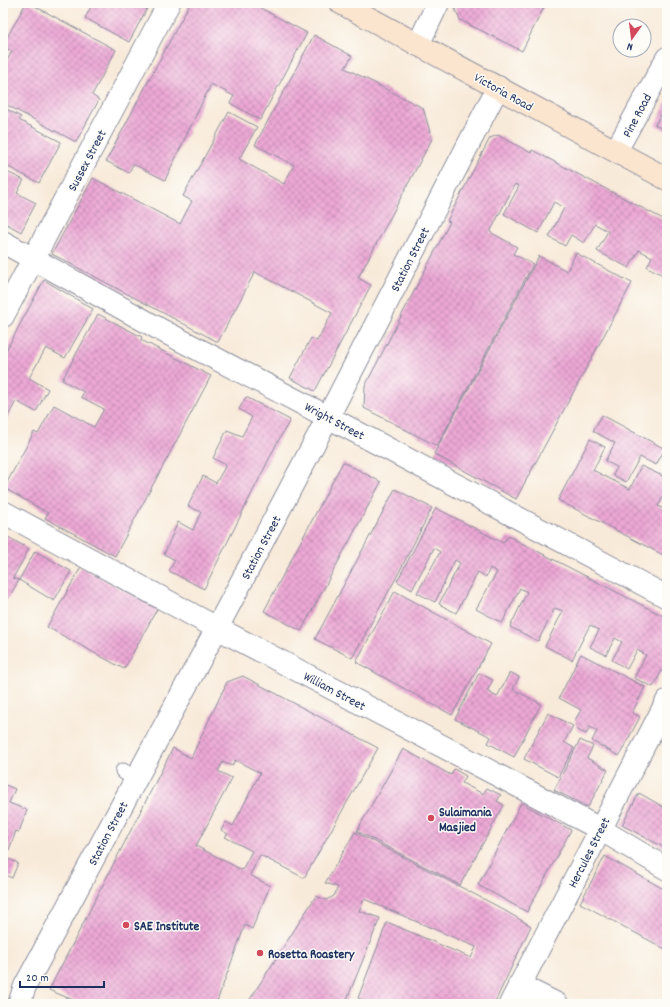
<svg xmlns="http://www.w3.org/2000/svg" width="670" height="1007" font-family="Dekko,sans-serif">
<defs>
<pattern id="building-cross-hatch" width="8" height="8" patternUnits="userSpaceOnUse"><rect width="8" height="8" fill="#eda8d5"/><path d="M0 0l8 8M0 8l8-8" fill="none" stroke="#bf89b0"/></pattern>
</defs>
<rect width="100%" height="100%" fill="#fdfcf7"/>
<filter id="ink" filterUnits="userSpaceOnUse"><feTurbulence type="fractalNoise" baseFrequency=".025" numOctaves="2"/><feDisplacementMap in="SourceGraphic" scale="8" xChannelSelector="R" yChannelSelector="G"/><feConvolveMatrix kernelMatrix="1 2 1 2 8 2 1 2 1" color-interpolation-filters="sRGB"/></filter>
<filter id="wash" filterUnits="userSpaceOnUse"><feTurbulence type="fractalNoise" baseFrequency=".012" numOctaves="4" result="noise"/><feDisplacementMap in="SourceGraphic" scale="16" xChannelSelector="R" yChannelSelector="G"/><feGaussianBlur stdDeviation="0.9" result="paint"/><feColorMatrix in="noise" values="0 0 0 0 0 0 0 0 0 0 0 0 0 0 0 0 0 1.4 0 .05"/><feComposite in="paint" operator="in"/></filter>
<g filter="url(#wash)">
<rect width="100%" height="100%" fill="#f8ead9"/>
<g id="blocks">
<path fill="url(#building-cross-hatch)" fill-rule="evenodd" d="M26 3H29L116 50 92 95 99 100 76 142 3 103V68L12 51 3 47V45Z
M93 3H150L129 42 85 18Z
M190 3H251L307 33 260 120 230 103 234 96 211 84 165 180 133 164 129 173 106 161Z
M458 3H546L522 51 460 20 455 9Z
M314 35 352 56 345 68 423 108 432 139 358 278 371 285 315 391 290 378 311 338 317 341 332 313 255 272 218 342 52 254 93 178 180 224 192 201 183 196 229 112 257 127 239 159 284 184 294 165 255 145Z
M667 101V131L655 125Z
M3 107 21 117 19 120 61 142 39 183 3 164Z
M498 135 531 153 532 150 667 221V277L647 267 652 257 639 250 629 268 597 251 608 231 595 224 584 243 571 235 565 246 549 237 564 208 554 202 538 233 504 214 519 186 515 184 490 232 517 247 513 254 533 264 437 446 364 408 365 386 450 222 447 221 490 138Z
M3 170 24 180 17 193 36 203 21 232 3 222Z
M576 253 632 283 516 499 434 454 539 256 567 271Z
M44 280 93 309 65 358 46 348 29 378 48 389 36 412 16 401 3 426V356Z
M98 314 142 337 141 340 211 376 115 556 45 518 48 513 4 488 34 432 38 434 54 405 94 427 104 409 81 397 84 392 62 380Z
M246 397 290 420 277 443 204 589 169 571 175 560 164 554 178 522 193 530 201 512 188 506 203 476 216 483 226 465 213 458 227 430 242 436 252 417 239 409Z
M602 415 665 449 656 465 640 457 626 482 613 475 617 467 605 461 615 443 593 431Z
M590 439 605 447 593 470 610 479 630 489 641 466 667 478V489L658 506 667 510V557L558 500Z
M343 462 381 482 301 631 264 611Z
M395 489 432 508 395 580 352 658 315 639Z
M436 508 503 543 508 536 667 618V661L653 687 634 678 646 655 637 650 627 669 612 660 622 642 615 638 606 655 590 647 599 630 590 625 572 660 545 646 563 611 555 608 538 641 510 627 527 592 520 588 502 623 476 609 497 572 490 568 486 577 478 572 456 613 439 604 460 563 455 560 435 602 417 593 440 552 434 548 412 590 397 581Z
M3 534 29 549 13 578 19 580 8 599 3 597Z
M35 551 71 571 54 601 19 580Z
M81 567 157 609 124 669 47 627Z
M395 591 491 644 452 715 356 662Z
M581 654 645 687 632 713 640 717 619 756 592 741 597 731 590 727 586 734 577 730 575 720 581 710 559 698Z
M510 672 519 677 513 689 541 704 514 757 488 743 491 737 455 719 479 673 493 680 487 691 497 697Z
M243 676 378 748 304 878 260 855 250 875 270 886 252 929 245 925 216 1004H83L49 990 173 748 191 758 227 682ZM235 760 260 773 233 826 226 822 221 830 228 834 225 837 252 851 242 870 196 846 232 778 218 771 223 762 232 766Z
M548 713 573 726 564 742 574 748 558 777 524 759Z
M580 740 593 746 587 758 608 770 588 807 554 790Z
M403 749 451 775 454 769 466 776 462 783 483 794 487 788 501 795 497 801 504 805 460 885 357 831Z
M3 784 15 789 9 803 27 810 19 832 16 831 6 858 18 863 12 878 3 874Z
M639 793 667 809V849L622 825Z
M521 803 571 830 527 912 478 885Z
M355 832 497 906 531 926 494 1004H372L358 998 387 922 471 958 476 947 364 899 359 911 380 918 345 1004H247L316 896 326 900 334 896 338 887 325 883Z
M605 856 667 891V950L580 903Z"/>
</g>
</g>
<g filter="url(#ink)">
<use href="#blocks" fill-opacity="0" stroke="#8a8c9c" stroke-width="1"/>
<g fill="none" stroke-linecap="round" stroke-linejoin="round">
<defs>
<path id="lane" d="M123 771 136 779"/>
<path id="street" d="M418 45 438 3
M616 151 667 58
M3 242 163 331 328 417 667 597
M3 316 169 3
M3 512 217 628 600 829 667 869
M519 985 557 1004
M19 1004 25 986 217 628 328 417 498 87
M510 1004 667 701"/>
<path id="secondary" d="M341 3 667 179"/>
</defs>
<use href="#lane" stroke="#8a8c9c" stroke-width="17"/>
<use href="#street" stroke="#8a8c9c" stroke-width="24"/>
<use href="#secondary" stroke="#8a8c9c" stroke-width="24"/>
<use href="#lane" stroke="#fff" stroke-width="15"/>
<use href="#street" stroke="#fff" stroke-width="22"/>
<use href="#secondary" stroke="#fbe5cf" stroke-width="22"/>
</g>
</g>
<g fill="#d1495b" stroke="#fdfcf7" stroke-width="1.5">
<circle cx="431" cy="818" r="4"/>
<circle cx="126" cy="925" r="4"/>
<circle cx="260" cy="953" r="4"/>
</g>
<g text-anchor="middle" stroke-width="3" stroke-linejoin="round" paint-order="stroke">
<g font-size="13" fill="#1b2f5e" stroke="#fdfcf7">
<text transform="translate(504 91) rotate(29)" y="5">Victoria Road</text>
<text transform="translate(636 115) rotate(-62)" y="5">Pine Road</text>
<text transform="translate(86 160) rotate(-62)" y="5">Sussex Street</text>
<text transform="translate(409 259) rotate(-63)" y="5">Station Street</text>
<text transform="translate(335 420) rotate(28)" y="5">Wright Street</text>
<text transform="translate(260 547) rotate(-62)" y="5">Station Street</text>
<text transform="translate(335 690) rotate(28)" y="5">William Street</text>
<text transform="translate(107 833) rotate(-62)" y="5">Station Street</text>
<text transform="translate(588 852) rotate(-63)" y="5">Hercules Street</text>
</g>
<g font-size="13" font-weight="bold" fill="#1b2f5e" stroke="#fdfcf7" text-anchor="start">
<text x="439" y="816">Sulaimania<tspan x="439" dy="15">Masjied</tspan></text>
<text x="134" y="930">SAE Institute</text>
<text x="268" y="958">Rosetta Roastery</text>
</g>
</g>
<rect width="670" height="1007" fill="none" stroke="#fdfcf7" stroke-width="16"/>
<g transform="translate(632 38) rotate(194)"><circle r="19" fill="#fdfcf7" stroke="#a3aaba"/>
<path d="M0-3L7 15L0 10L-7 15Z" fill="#d1495b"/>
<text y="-6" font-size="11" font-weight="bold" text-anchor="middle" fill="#1b2f5e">N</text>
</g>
<path d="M20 981v6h84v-6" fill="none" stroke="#1b2f5e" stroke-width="2"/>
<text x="26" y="981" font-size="12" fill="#1b2f5e" stroke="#fdfcf7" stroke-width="3" paint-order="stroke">20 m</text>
</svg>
